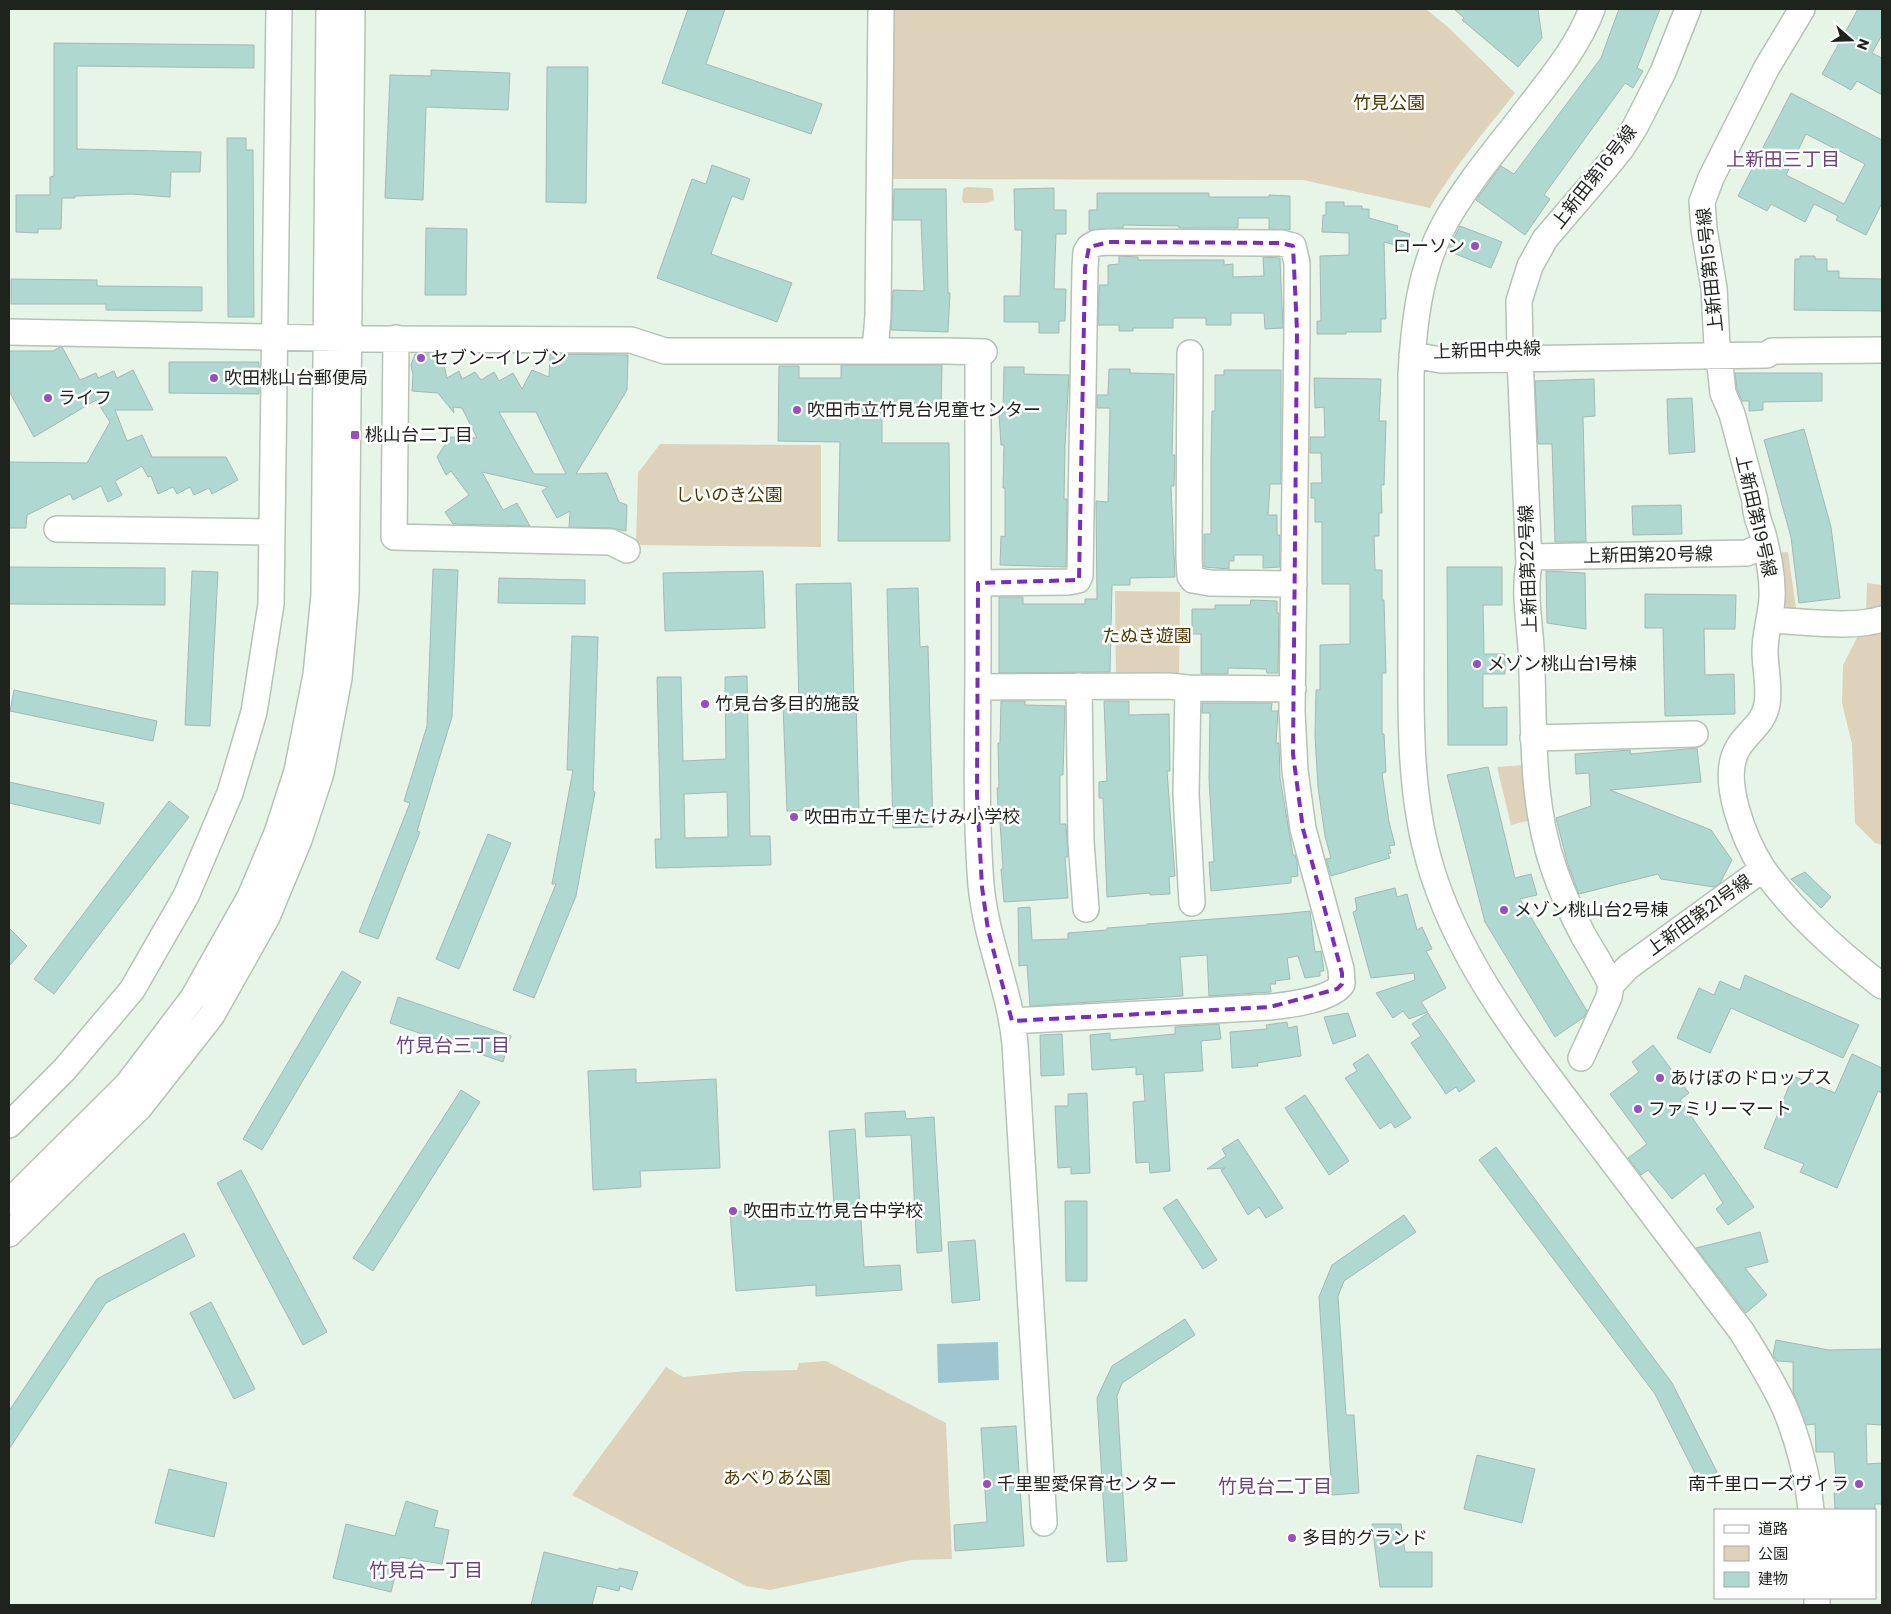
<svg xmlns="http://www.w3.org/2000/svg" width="1891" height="1614" font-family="Poppins,'Noto Sans JP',sans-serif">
<rect width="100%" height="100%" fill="#e7f5e9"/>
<path fill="#ded2ba" d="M888 9H1426L1449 28 1515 93C1486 130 1454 167 1430 208L1303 180 887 179Z
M967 187 991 188 993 190 994 200 987 203H964L962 200 963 189Z
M660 444 821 445V547L636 545 638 473Z
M1788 552 1797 615 1785 612 1779 599 1775 553Z
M1867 583 1882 585V611L1866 614Z
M1115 591 1180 592 1179 680H1116Z
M1882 630V845L1875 843 1855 823 1852 744 1842 703 1843 665 1860 632Z
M1523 765 1531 820 1511 825 1497 767Z
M826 1361 946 1423 952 1559 912 1560 770 1590 746 1586 572 1495 666 1367 683 1377 746 1371 797 1370 799 1363Z"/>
<path fill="#9fc6d0" d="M998 1342 999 1380 938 1383 937 1344Z"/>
<path fill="#afd8d0" stroke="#a6b8b4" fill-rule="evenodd" d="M688 9H725L706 64 822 104 811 134 662 83Z
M1454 9H1538L1542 38 1518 67 1462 20 1464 18Z
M1619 9H1660L1637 68 1643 71 1633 88 1625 83 1544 195 1550 199 1525 235 1476 200 1501 166 1514 174 1601 58Z
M1858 9H1882V35L1872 53 1882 58V95L1857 81 1851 90 1822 74Z
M54 43 254 45V68L77 66V149L201 152 200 172H171L170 197 131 194 75 196V198H62L61 229H38V233L16 232V195H50V177L54 176Z
M547 67H588L586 203 546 202Z
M431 70 510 73 508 110 426 107 423 200 385 198 390 75 431 76Z
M1791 93 1882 140V203L1866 235 1836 220 1838 216 1814 204 1805 222 1771 204 1767 211 1738 196ZM1806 134 1865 164 1844 204 1786 175Z
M227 138H246V150H253L254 317H228Z
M712 165 750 179 743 200 732 196 711 254 792 283 777 322 657 278 692 179 706 184Z
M1054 188V210H1066V234H1056L1054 289H1066L1065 321H1059V333H1039V322H1004V296H1020L1022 230H1015L1014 189Z
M894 189H946L948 293H950L948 332 891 330 893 290 924 291 921 220H893Z
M1097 193H1209V197H1269V195L1290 196V230L1269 229V218H1238V228H1179V226L1123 225V228L1089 230V210H1097Z
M1326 202H1344V206H1362V209H1369V218L1398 226 1397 230 1410 234 1406 248 1384 242 1386 319H1381V332H1346V334H1317V321H1321L1320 256 1349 255V233L1322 232 1323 215H1326Z
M1460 226 1502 242 1491 268 1448 251Z
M426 228 467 229 466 295H425Z
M1119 256 1138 257V260H1224V265L1233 264V277L1264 276 1263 257 1280 258 1283 328 1265 329 1264 313H1231V325H1206V318H1173V328H1133V331H1119V325H1098L1099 285H1108V265L1119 264Z
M1800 256H1815V259H1827V271H1839V278L1882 279V311L1794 310 1795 259H1800Z
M11 279 97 280V286L202 287V311L106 310V304H11Z
M60 347H62L80 380 96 373 98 378 114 371 117 378 133 370 153 410H115L127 441 142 435 152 457H226L238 480 212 494 209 488 194 495 190 487 177 494 173 487 158 494 151 476 148 477 142 466 115 481 122 495 108 502 101 486 73 500 70 494 27 515 26 528H9V462L87 463 110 422 96 400 34 437 9 391V351H53Z
M415 354H440L442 356 447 378 459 371 462 379 475 372 481 380 494 372 499 381 513 373 522 389 532 370 549 377 550 354 628 355 627 390 576 474 607 473 619 502 627 505 626 531 611 528 569 527 570 511 557 518 542 491 548 487 482 472 503 510 517 503 530 526 453 524 445 512 469 495 451 471 446 475 437 457 450 437 477 438 462 408 453 407 454 413 438 393 412 391 413 375 411 365ZM499 412H536L566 474H534Z
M169 362H259V394L169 393Z
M841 365H942L941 409 882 408V443H949L950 541H838L840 442 778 441 779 366H799V378H841Z
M1004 367H1024V374L1069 375 1065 446 1064 499H1067V510L1066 567 1000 565 1001 536 1005 537V488H1003L1004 445H1001L999 414 1003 413Z
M1109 369H1130V373L1174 374 1172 455H1175L1174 486H1171L1175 577 1130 578V585H1112L1110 672 999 673V597H1023V604H1085V599H1097L1096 501 1108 502 1110 408H1097V395H1108Z
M1224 370H1281V484H1270L1268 515H1277V535H1280V567L1263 568V555H1234V561H1229V569L1204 567V534H1211V460L1212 411H1215V375H1224Z
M1735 373H1822V401L1763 402V410L1749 411V401H1742L1737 389Z
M1314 378 1381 379 1379 421H1386L1384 485H1381L1382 513H1379V536H1374L1375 570H1382V600H1384L1386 673H1382V734H1384L1386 772 1382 773 1389 822 1395 845 1389 846 1391 853 1388 854 1390 858 1331 876 1326 859 1331 858 1325 836 1318 787 1315 735 1316 690H1320V645L1350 644V584H1322V522H1315V498H1311V483H1322L1321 453H1310V437H1325L1324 407 1315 408Z
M1594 379 1595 416 1583 417 1586 542H1555L1552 444H1538L1535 381Z
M1692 398 1695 452 1669 454 1667 399Z
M1804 429 1831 527 1840 598 1799 603 1791 537 1764 440Z
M1681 505 1682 534 1633 535 1632 506Z
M9 567 165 568V605L9 604Z
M1447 567H1502V605H1483L1484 654H1505V674H1483V708L1507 707V745H1448Z
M433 569 458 570 452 717 417 831 420 832 378 939 359 932 410 803 404 801 427 726Z
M192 571 218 572 210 726 185 725Z
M763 571 765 628 665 631 663 573Z
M1546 571 1585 573 1586 629 1547 623Z
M499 578 585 580V604L498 603Z
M851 583 854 702H856L859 809 787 811 783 704H799L796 584Z
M918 588 920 647 928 646 933 827 893 828 887 589Z
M1645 594 1736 595 1735 629H1704L1705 675 1734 674 1735 714 1665 716 1663 628H1645Z
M1251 600 1277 601V613H1279L1278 673H1267L1266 669 1228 668V674H1201V634H1192V609H1215V605H1250Z
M572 636 598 637 593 791 595 792 576 896 534 998 513 990 556 884H552L573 770H567Z
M747 676 750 836H770L771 865 656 868 655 839H661L657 677H681L683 761 726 759 725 677ZM727 792 728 837 685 838 684 794Z
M14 690 157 721 153 741 10 711Z
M1001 701H1025V705L1065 706 1063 775H1060V824H1066L1068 857H1065L1068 898 1004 902 1001 869H1003L1000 822H999L997 788H999L998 743H1000Z
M1104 701H1129V715L1169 714 1170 771H1167L1175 876 1169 877 1170 894 1150 895V893L1107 897 1103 798H1099V782L1107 781Z
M1202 703H1272L1271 711H1278L1276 743H1279L1280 778 1293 855H1295L1297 861 1298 876 1291 877V883L1211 891 1209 862H1214L1209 779 1210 713H1202Z
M1697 748 1701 782 1610 790 1711 830 1732 860 1720 883 1714 887 1661 879 1658 874 1579 894 1568 865 1556 818 1591 806 1589 773 1576 774 1575 754 1630 750 1631 754Z
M1488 767 1515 878 1531 874 1537 895 1520 899 1587 1011 1584 1017 1555 1037 1485 922 1447 775Z
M9 782 104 803 100 824 9 803Z
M169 801 189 817 54 994 34 979Z
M488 834 511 843 459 969 436 959Z
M1805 872 1831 897 1821 908 1791 879Z
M1395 888 1397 897 1407 894 1417 930 1422 927 1432 949 1426 951 1446 988 1421 1002 1428 1012 1409 1019 1403 1011 1393 1018 1376 993 1415 980 1414 973 1371 978 1353 912 1357 910 1355 898Z
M1030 907 1032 940 1068 939V933L1107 930V928L1147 925V924L1282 914 1310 911 1315 952 1321 951 1324 971H1320V976L1305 978 1298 956 1287 958 1290 979 1275 981 1276 984H1270L1271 992 1209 996 1207 955 1180 957 1183 996 1030 1006 1027 965 1019 966 1018 908Z
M9 928 27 946 9 966Z
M342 971 361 982 262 1150 243 1139Z
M1745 975 1859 1025 1843 1058 1731 1008 1710 1053 1677 1038 1699 988 1714 995 1720 981 1740 990Z
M398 997 511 1036 503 1062 390 1023Z
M1348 1013 1356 1036 1333 1044 1324 1017Z
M1428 1013 1475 1081 1459 1092 1456 1087 1446 1094 1411 1043 1421 1036 1412 1024Z
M1287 1022 1288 1028 1297 1026 1301 1056 1257 1063 1258 1066 1232 1068 1230 1032 1267 1029 1266 1025Z
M1219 1024 1221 1039 1201 1041 1203 1071 1164 1073 1170 1171 1150 1173 1149 1162 1136 1163 1133 1102 1145 1101 1143 1074 1136 1075V1067L1092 1070 1090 1035 1110 1033V1040L1175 1034V1027Z
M1062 1034 1064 1075 1041 1076 1040 1035Z
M1653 1045 1689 1093 1680 1100 1754 1207 1728 1225 1716 1209 1723 1203 1704 1173 1672 1199 1648 1170 1641 1175 1628 1158 1647 1144 1610 1094 1639 1072 1632 1062Z
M1368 1054 1411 1118 1395 1128 1391 1122 1380 1129 1345 1078 1357 1071 1353 1064Z
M1852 1054 1882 1068V1093L1878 1091 1837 1188 1800 1172 1804 1164 1764 1148 1793 1076 1835 1093Z
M636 1069V1083L716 1079 720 1168 640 1171 641 1187 593 1190 588 1071Z
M461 1090 480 1102 373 1271 353 1258Z
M1087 1093 1090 1173 1071 1174V1167L1058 1168 1055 1106H1068V1094Z
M1305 1095 1349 1161 1329 1175 1285 1108Z
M905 1111 906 1119 934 1117 942 1251 917 1253 911 1135 866 1137 865 1113Z
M855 1129 864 1267 900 1265 902 1290 816 1296V1285L736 1291 730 1212 834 1205 829 1131Z
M1238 1139 1283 1208 1266 1218 1259 1207 1248 1215 1221 1170 1225 1168 1207 1169 1226 1156 1222 1149Z
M1496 1147 1672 1383 1717 1472 1699 1481 1655 1394 1479 1160Z
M241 1170 327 1332 303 1345 217 1183Z
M1177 1199 1217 1260 1203 1269 1163 1208Z
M1065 1201H1087V1281H1066Z
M1404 1215 1416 1232 1344 1281 1338 1296 1346 1415H1354L1359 1493 1332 1495 1319 1297 1332 1265Z
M1760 1232 1768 1262 1745 1268 1767 1295 1746 1313 1696 1248Z
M184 1233 195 1256 106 1303 9 1449V1411L97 1279Z
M975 1240 980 1300 952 1303 948 1242Z
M211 1302 255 1389 234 1399 190 1313Z
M1185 1319 1195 1335 1122 1383 1117 1396 1127 1561 1107 1562 1097 1398 1112 1366Z
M1776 1340 1829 1350 1882 1349V1425L1866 1424 1867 1464 1882 1463V1504H1875V1510H1837V1508L1835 1509 1834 1493H1837L1834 1452H1816L1815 1424 1806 1425 1793 1391V1362L1777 1361 1773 1355Z
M1016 1426 1024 1546 955 1551 954 1525 987 1522 981 1428Z
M1477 1455 1535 1469 1522 1523 1464 1509Z
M169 1469 227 1483 214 1537 155 1523Z
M406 1501 438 1511 434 1527 449 1530 442 1564 400 1557 391 1592 333 1578 346 1524 395 1536Z
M1372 1524H1401L1405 1552H1432V1587H1380Z
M544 1552 618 1570 619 1568 638 1572 632 1590 620 1586 619 1591 597 1586 592 1605H531Z"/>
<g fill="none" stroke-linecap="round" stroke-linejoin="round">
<defs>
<path id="minor" d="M1592 9C1578 46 1553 76 1529 107 1501 144 1469 180 1446 221 1420 267 1414 322 1411 375 1411 459 1411 544 1411 629 1411 706 1408 787 1429 861 1457 960 1524 1044 1585 1125 1637 1194 1689 1263 1742 1332 1757 1356 1772 1380 1784 1406 1797 1436 1808 1477 1811 1510
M9 332 368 339 631 340 665 351H946L984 352
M396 338 394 537 611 542 627 550
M1717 346 1714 288 1704 229 1702 202 1711 178 1766 69 1802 9
M1520 348 1519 301 1530 266 1545 239 1604 170 1621 149 1635 127 1663 72 1688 9
M875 350 878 316 881 9
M978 352C978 454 978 556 978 658 978 734 975 809 981 885 986 940 1010 990 1015 1044L1044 1523
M1190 353 1189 558 1190 576 1193 580 1210 583 1294 584
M1412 355 1441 360 1767 355 1772 351 1882 350
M1520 358 1529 564C1524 591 1529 620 1531 647 1535 721 1529 798 1554 869 1562 892 1572 914 1583 935 1592 951 1603 967 1611 985L1609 997 1581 1058
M57 529 271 532
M1529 557 1747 553 1765 544
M978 583 1068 582 1078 580 1080 575 1085 268 1086 252 1089 247 1096 243 1109 242 1281 243 1293 246 1297 263V330L1292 711 1295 771 1303 829 1341 969 1342 984C1331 1000 1288 1005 1270 1007L1012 1021
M1769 620C1803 621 1851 629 1882 619
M1079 686 1081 842 1086 909
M978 687 1169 686 1188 688 1293 689
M1188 688 1186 794 1192 903
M1533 738 1695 734
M1763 869C1796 915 1838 952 1882 986
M1611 985 1628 967 1763 869C1745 841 1719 779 1738 748 1747 732 1764 724 1767 704 1770 687 1765 668 1765 651 1765 633 1771 616 1772 598 1773 576 1768 555 1763 534 1759 523 1755 513 1755 501L1732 414 1723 393 1719 357
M9 1125 65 1069 132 990 186 896 230 793 254 712 271 604 279 9
M9 1202 127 1085 193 998 250 897 277 833 297 771 316 675 324 595 329 9
M9 1234 139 1108 212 1015 267 917 299 840 321 773 339 678 346 595 352 9
M1817 1598V1605"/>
</defs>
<use href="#minor" stroke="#b5c2b7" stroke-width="28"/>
<use href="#minor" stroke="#fff" stroke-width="25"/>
</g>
<path fill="none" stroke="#7b2cbf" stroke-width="4" stroke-dasharray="10 6" stroke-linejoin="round" d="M1109 242 1281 243 1293 246 1297 330 1293 754 1303 829 1342 973V984L1337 989 1270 1007 1012 1021 988 930 982 887 977 795 978 583 1079 580 1085 268 1089 247Z"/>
<g fill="#994ec0" stroke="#fff" stroke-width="2">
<circle cx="1475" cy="246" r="5"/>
<circle cx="421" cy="358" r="5"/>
<circle cx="214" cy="378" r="5"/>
<circle cx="48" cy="398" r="5"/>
<circle cx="797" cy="410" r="5"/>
<rect x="350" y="430" width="10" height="10" rx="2.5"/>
<circle cx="1477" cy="664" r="5"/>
<circle cx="705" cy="704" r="5"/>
<circle cx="794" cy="817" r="5"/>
<circle cx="1504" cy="910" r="5"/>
<circle cx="1660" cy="1078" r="5"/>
<circle cx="1638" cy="1109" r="5"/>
<circle cx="733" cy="1211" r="5"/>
<circle cx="987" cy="1484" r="5"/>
<circle cx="1859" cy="1484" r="5"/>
<circle cx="1292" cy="1538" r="5"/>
</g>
<g text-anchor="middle" stroke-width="5" stroke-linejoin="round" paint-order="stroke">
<g font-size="18" fill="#4d3800" stroke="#fff">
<text x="1389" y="109">竹見公園</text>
<text x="729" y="501">しいのき公園</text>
<text x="1147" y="642">たぬき遊園</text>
<text x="777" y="1484">あべりあ公園</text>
</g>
<g font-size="18" fill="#1e231e" stroke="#fff">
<text transform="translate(1594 177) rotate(-52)" y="6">上新田第16号線</text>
<text transform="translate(1710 270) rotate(-96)" y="6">上新田第15号線</text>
<text transform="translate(1487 350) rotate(-2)" y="6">上新田中央線</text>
<text transform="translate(1756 516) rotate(77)" y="6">上新田第19号線</text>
<text transform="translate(1648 555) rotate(-1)" y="6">上新田第20号線</text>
<text transform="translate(1528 569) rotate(-92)" y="6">上新田第22号線</text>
<text transform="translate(1699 915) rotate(-36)" y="6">上新田第21号線</text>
</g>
<g font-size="18" fill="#1e231e" stroke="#fff" text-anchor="start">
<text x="1465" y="252" text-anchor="end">ローソン</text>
<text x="431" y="364">セブン-イレブン</text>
<text x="224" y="384">吹田桃山台郵便局</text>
<text x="58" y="404">ライフ</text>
<text x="807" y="416">吹田市立竹見台児童センター</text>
<text x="365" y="441">桃山台二丁目</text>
<text x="1487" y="670">メゾン桃山台1号棟</text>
<text x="715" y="710">竹見台多目的施設</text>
<text x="804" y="823">吹田市立千里たけみ小学校</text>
<text x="1514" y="916">メゾン桃山台2号棟</text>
<text x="1670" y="1084">あけぼのドロップス</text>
<text x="1648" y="1115">ファミリーマート</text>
<text x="743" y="1217">吹田市立竹見台中学校</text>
<text x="997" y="1490">千里聖愛保育センター</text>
<text x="1849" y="1490" text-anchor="end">南千里ローズヴィラ</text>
<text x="1302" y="1544">多目的グランド</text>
</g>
<g font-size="19" fill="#69447e" stroke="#fff">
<text x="1783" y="166">上新田三丁目</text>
<text x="453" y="1052">竹見台三丁目</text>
<text x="1275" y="1493">竹見台二丁目</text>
<text x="426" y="1577">竹見台一丁目</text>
</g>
</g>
<rect width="1891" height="1614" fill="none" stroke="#1e231e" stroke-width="20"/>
<rect x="1714" y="1509" width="162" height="90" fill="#ffffff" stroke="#a5a7a5"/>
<rect x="1724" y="1525" width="25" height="8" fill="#ffffff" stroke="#a5a7a5"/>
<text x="1758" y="1534" font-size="15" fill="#1e231e">道路</text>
<rect x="1724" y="1546" width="25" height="15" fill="#ded2ba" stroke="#a5a7a5"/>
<text x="1758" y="1559" font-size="15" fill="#1e231e">公園</text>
<rect x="1724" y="1572" width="25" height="15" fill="#afd8d0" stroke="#a5a7a5"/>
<text x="1758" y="1584" font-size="15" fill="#1e231e">建物</text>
<g transform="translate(1851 40) rotate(110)" stroke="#ffffff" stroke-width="4" paint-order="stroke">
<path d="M0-4L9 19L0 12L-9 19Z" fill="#1e231e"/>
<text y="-8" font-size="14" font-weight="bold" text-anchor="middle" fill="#1e231e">N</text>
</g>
</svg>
